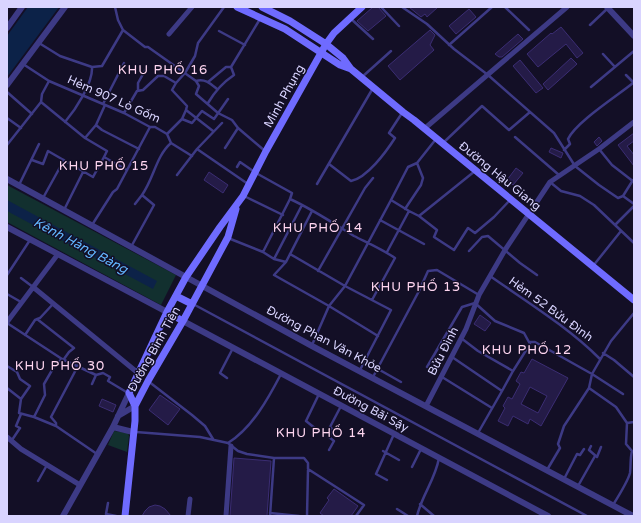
<svg xmlns="http://www.w3.org/2000/svg" width="641" height="523" font-family="'Varela Round',sans-serif">
<rect width="100%" height="100%" fill="#130f26"/>
<path fill="#12302f" d="M7 185 176 275 161 305 7 222Z
M114 431 128 433 129 436 127 452 108 445Z"/>
<path fill="#0c2248" d="M28 7H59L7 77V36Z
M7 200 157 281 153 289 7 211Z"/>
<path fill="#241b47" stroke="#3b2d73" fill-rule="evenodd" d="M373 7H378L386 16 368 31 357 21Z
M409 7H438L427 17 425 14 421 17Z
M469 9 476 17 456 34 449 26Z
M561 27 583 53 577 58 566 44 538 67 527 54 551 33 552 34Z
M430 30 435 35 430 45 434 50 400 80 388 66Z
M518 34 523 39 502 57H499L495 54Z
M571 58 577 64 548 90 543 84Z
M520 60 543 88 536 93 513 66Z
M634 133V141L627 146 634 155V166L618 145Z
M599 137 602 141 597 146 594 142Z
M551 148 563 153 561 158 549 152Z
M516 168 523 173 513 185 507 180Z
M209 172 228 185 223 193 204 180Z
M480 315 491 323 485 331 474 324Z
M532 359 568 378 541 426 530 419 528 424 513 416 508 426 498 421 505 408 503 406 508 397 512 399 520 384 516 381 521 372 524 373ZM530 387 547 396 538 413 521 404Z
M160 395 180 409 168 425 149 410Z
M102 399 116 405 113 412 99 406Z
M234 458 271 461 267 516H230Z
M334 489 358 506 351 516H324L320 513 329 500 327 498Z
M155 505 160 506 165 509 171 516H142L145 511 149 507Z"/>
<g fill="none" stroke-linecap="round" stroke-linejoin="round">
<path stroke="#3d3a85" stroke-width="2.5" d="M381 7 399 26
M402 7 427 24 454 49 488 75 554 133 575 166 599 185 618 198 623 196 634 204
M505 7 529 30
M350 18 373 39
M590 25 608 8
M123 30 145 47H148L196 81 199 86 196 94 218 113 232 120 238 128 265 151
M219 31 245 45
M39 43 60 56 92 67
M449 45 492 7
M603 54 615 67
M23 64 49 81 124 113 150 127H155L167 134 171 143 192 156
M626 75 634 83
M362 77 391 51
M196 81C205 78 211 84 217 89
M208 82 226 67H231
M176 83 172 90 187 106 186 110 213 131
M591 87 634 51
M138 90V83L147 67
M7 92 32 114
M41 102 85 138 107 151 104 157 127 170
M208 103C215 91 222 83 234 75L231 67 260 19
M103 104 124 63
M105 105 96 125 102 130 139 149
M124 113 137 91 143 90 158 76H164L176 83 185 73 195 56 198 43 224 7
M7 118 21 128
M182 119 192 123 202 111 214 119 228 99
M65 122C76 109 93 83 92 67L102 66 123 30 118 20 115 7
M167 134 182 119 186 110
M515 137 559 175
M85 138 96 125
M443 143 482 106 509 130 530 112
M7 145 41 102 42 94 49 81
M225 148 238 128
M197 149 248 184
M599 149 612 165 634 182
M564 150 570 144 568 139C576 122 617 96 633 83
M32 160 43 164 48 151 93 177 104 157
M329 164 351 181C367 178 386 152 395 138L389 133 402 113
M237 167 240 162 256 173 292 193 290 199C312 209 333 223 354 236 368 243 382 249 395 258L372 300
M177 175 197 149 222 123
M550 182 561 191 580 196 594 205 634 243
M317 184 373 88
M19 185 39 144
M244 196 283 215
M623 196 633 180
M43 198 64 160
M391 200 409 211 419 216 475 171
M135 204 142 195
M405 209 421 185 423 178 417 163
M64 210 83 172
M419 216 437 230 434 237 454 250 468 228 475 233 494 217 510 200
M380 220 424 244
M92 225 113 192 117 189 150 127
M615 225 634 206
M228 238 263 252 274 259 286 262 274 275 329 306 378 336
M131 247 154 205 142 195C154 178 156 156 171 143
M469 251 482 237 488 236 520 263 537 275
M263 252 290 199
M387 252 409 211
M290 254 345 286 391 310 360 370
M274 259 302 205
M286 262 312 211
M593 266 621 231
M318 271 365 188 373 178
M7 275 30 240
M490 276C527 302 568 327 600 359
M21 278 33 287
M7 294 21 302
M193 304 587 516
M37 319 74 348 69 352 64 359
M7 323 62 359
M25 335 35 320 40 318 53 304
M461 338 478 351 513 371 502 391
M529 342H535L592 374 623 394
M312 345 329 306 345 286 391 200 408 167 417 163 436 139
M603 353 614 360 634 377
M452 357 502 391 478 433
M7 366 17 372 20 379 30 386 21 399
M427 367 462 307 475 303 495 321 524 333 530 344 513 371
M378 369 401 382
M373 377 419 291 428 271 437 270 479 295
M442 377 492 408
M227 378 220 373 233 348
M148 381 192 415 205 426 213 439
M92 384 96 375
M7 388 21 399 19 413 34 417 56 426 97 454
M589 388 616 407 627 423
M34 417 45 395 44 384 55 365 62 359 96 375 103 373 110 377 108 381 128 393
M627 423 634 422
M56 426V423L51 417 80 362
M316 429 306 421 319 394
M136 432 200 437 228 443 238 451 247 454 274 458H304L308 463V469L364 505 356 516
M12 440 20 428 16 426 21 414
M228 443C252 428 268 399 281 374
M591 446 589 450 597 457 601 447
M329 450 334 441 329 437 333 430 330 427 341 406
M383 451 399 460
M412 467 421 449
M547 470 560 448 558 444 564 426 589 388 592 374 611 341 634 313
M564 479 577 454 580 455 584 449
M387 480 376 474 394 434
M38 481 47 465
M578 486 595 456
M108 503 106 514 116 516
M420 504 434 516
M613 505C618 497 628 481 630 473 631 465 630 459 632 451L626 444 627 423
M397 509 408 516
M270 513 299 516
M270 516 274 458
M307 516 308 470
M417 516C422 495 435 480 439 458"/>
<path stroke="#3d3a85" stroke-width="5" d="M169 34 192 7
M424 129 567 7
M33 287 138 373
M7 322 58 254
M426 406 466 329 479 295 505 250 550 182 599 149 634 122
M7 437 21 449 80 485
M188 516 190 499
M226 516 231 446"/>
<path stroke="#3d3a85" stroke-width="6" d="M607 7 634 36
M7 28 22 7
M7 85 65 7
M7 179 312 346 633 516
M7 227 167 312
M183 321 548 516
M118 416 135 406
M113 427 133 432
M63 516 113 427 129 393"/>
<path stroke="#6f6bff" stroke-width="7" d="M237 7 285 29 340 65 351 69
M262 7 290 21 326 44 343 58 351 69 403 112 414 120 634 300
M176 296 192 304
M167 312 183 321
M135 406 148 381 183 321 228 237 236 209
M125 516 135 421V406L129 393 167 312 186 277 220 227 243 196 266 151 326 44 334 33 362 7"/>
</g>
<g text-anchor="middle" stroke-width="3" stroke-linejoin="round" paint-order="stroke">
<g font-size="12" fill="#d9d4ff" stroke="#130f26">
<text transform="translate(284 96) rotate(-61)" y="4">Minh Phụng</text>
<text transform="translate(114 99) rotate(24)" y="4">Hẻm 907 Lò Gốm</text>
<text transform="translate(500 176) rotate(39)" y="4">Đường Hậu Giang</text>
<text transform="translate(551 309) rotate(36)" y="4">Hẻm 52 Bửu Đình</text>
<text transform="translate(324 339) rotate(28)" y="4">Đường Phan Văn Khỏe</text>
<text transform="translate(154 349) rotate(-61)" y="4">Đường Bình Tiên</text>
<text transform="translate(443 351) rotate(-63)" y="4">Bửu Đình</text>
<text transform="translate(371 409) rotate(28)" y="4">Đường Bãi Sậy</text>
</g>
<g font-size="13" letter-spacing="1" fill="#ffd6f0" stroke="#130f26">
<text x="163" y="74">KHU PHỐ 16</text>
<text x="104" y="170">KHU PHỐ 15</text>
<text x="318" y="232">KHU PHỐ 14</text>
<text x="416" y="291">KHU PHỐ 13</text>
<text x="527" y="354">KHU PHỐ 12</text>
<text x="60" y="370">KHU PHỐ 30</text>
<text x="321" y="437">KHU PHỐ 14</text>
</g>
<g font-size="13" font-style="italic" fill="#62b6ff" stroke="#130f26">
<text transform="translate(81 245) rotate(28)" y="5">Kênh Hàng Bàng</text>
</g>
</g>
<rect width="641" height="523" fill="none" stroke="#d9d4ff" stroke-width="16"/>
</svg>
